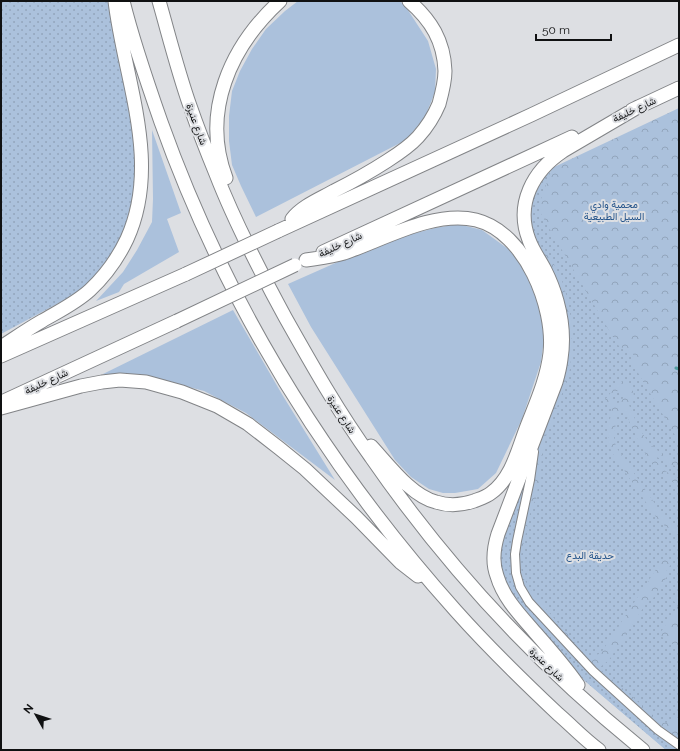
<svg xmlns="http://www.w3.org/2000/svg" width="680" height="751" font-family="Raleway,Vazirmatn,sans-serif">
<defs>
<pattern id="park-crowns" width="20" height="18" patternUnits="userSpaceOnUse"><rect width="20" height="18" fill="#abc1dc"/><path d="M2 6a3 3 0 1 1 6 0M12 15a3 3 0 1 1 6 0" fill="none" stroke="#92a5bc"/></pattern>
<pattern id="garden-dots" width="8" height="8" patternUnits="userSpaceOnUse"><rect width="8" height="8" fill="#abc1dc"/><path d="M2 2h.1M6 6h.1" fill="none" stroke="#92a5bc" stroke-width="1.8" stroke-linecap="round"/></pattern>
</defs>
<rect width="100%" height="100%" fill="#dddfe3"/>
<path fill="#abc1dc" d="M298 1H399L404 4 428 41 436 69 435 92 425 117 406 140 256 217 241 186 232 165 229 141V116L232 91 240 71 252 49 266 29 285 11Z
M152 130 181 213 167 219 179 252 124 284 119 292 96 301 123 272 137 250 152 222 153 199Z
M458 224 482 230 511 251 522 266 538 300 542 320 544 339 541 362 522 419 496 473 478 489 455 493H443L429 489 411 477 395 460 311 327 288 284 385 241 435 228Z
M233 310 283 396 335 480 246 413 204 391 155 378 103 374Z"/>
<path fill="url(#park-crowns)" d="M679 108V750H666L585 681 510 596 498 554 555 398 528 228 552 168Z"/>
<path fill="url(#garden-dots)" d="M1 1H108L134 127 136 190 119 245 83 290 1 334Z
M552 168 540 202V211L542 216 617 344 619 346 634 354 631 361 679 442V461C649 452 640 432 629 405 639 396 632 384 620 381L605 400 612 409C609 424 606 436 611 451L658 520 665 526 679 535V592L673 601 679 604 659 635 679 648V716C674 722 667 725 660 721L599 668 609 660 649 599 652 600 668 575 665 573 672 563 664 557 601 653C594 657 588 656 582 651L535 596 524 579 522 573 520 562 521 555 532 505 536 500 542 458 546 436 566 383 570 369 572 345 571 318 566 294 562 281 550 256 547 252 539 246 531 232 529 208 534 189Z
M611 397a6 6 0 1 1 12 0a6 6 0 1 1-12 0Z
M625 412C638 439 649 473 679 485V529L666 520 662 514 616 447 614 437 617 414Z
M653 455 672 465 679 467V479C668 474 658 467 653 455Z
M527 472 510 555C510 567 511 577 516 587L515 589 518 594 570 655 582 668 616 698 678 750H666L585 681 553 647 510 596 501 575 498 554Z"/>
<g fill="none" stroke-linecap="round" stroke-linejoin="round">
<path stroke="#529da1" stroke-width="3" d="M676 368 679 369"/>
<defs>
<path id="minor" d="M534 452 530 480 517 541 515 554 516 573 520 587 529 602 593 671 658 730 679 745"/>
<path id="primary" d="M123 1C133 42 147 82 161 122 226 304 327 467 456 611 488 647 523 681 558 714 572 726 584 739 599 750
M159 1C169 36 178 72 190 106 198 129 207 152 216 174 235 223 260 271 285 317 312 365 339 413 371 457 447 567 539 666 643 750
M632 110 679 88
M226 178C201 112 230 47 280 1
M292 219C302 206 320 199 334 191 352 182 370 172 387 161 398 154 409 147 418 137 427 127 434 116 439 104 442 93 445 82 445 71 444 41 431 20 409 1
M278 231 531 115 679 45
M323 252 572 137
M306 260C319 258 331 257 344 253 383 240 433 210 476 220 525 232 555 307 550 353 547 379 536 403 527 426 518 449 512 478 491 493 486 497 479 499 474 501 462 505 448 506 436 502 411 496 388 464 371 446
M1 347C15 338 28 329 42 321 59 311 76 303 90 290 106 275 118 258 127 239 162 162 124 79 115 1
M1 356 186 274
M4 401 177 321
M1 408 81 386 102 382 120 380 146 382 182 392 217 406 248 424 279 448 305 469 356 517 400 562 418 576
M578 685C565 666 548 647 533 630 519 614 503 597 497 576 492 563 494 547 498 534L556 382C558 375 560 367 561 359 564 340 562 319 557 301 554 290 550 280 545 270 540 260 533 251 529 240 515 204 533 171 563 151L638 107"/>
</defs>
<use href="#minor" stroke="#828487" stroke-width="10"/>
<use href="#primary" stroke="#828487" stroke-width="15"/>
<use href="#minor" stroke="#fff" stroke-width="8"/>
<use href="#primary" stroke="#fff" stroke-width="13"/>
<defs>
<path id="primary-bridge" d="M186 274 278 231
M177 321 295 265"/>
</defs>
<use href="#primary-bridge" stroke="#828487" stroke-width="15" stroke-linecap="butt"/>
<use href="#primary-bridge" stroke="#fff" stroke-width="13"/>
</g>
<g text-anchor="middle" stroke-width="4" stroke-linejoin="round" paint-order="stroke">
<g font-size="10" fill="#101112" stroke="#dddfe3">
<text transform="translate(634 109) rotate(-25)" y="4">شارع خليفة</text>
<text transform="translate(197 124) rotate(70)" y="4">شارع عنيزة</text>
<text transform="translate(340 244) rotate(-25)" y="4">شارع خليفة</text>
<text transform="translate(46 381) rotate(-25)" y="4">شارع خليفة</text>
<text transform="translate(342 414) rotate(57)" y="4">شارع عنيزة</text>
<text transform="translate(547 664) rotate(44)" y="4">شارع عنيزة</text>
</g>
<g font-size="10" fill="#23538a" stroke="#dddfe3">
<text x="614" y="208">محمية وادي<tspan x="614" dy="12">السيل الطبيعية</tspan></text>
<text x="590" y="559">حديقة البدع</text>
</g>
</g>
<rect width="680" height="751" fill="none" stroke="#101112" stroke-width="4"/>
<g transform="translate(36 715) rotate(309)" stroke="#dddfe3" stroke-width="3" paint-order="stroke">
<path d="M0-3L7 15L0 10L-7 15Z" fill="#101112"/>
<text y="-6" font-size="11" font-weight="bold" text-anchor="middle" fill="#101112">N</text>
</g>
<path d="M536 34v6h75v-6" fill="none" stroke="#101112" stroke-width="2"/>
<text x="542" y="34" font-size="12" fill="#101112" stroke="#dddfe3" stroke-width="3" paint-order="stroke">50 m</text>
</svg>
